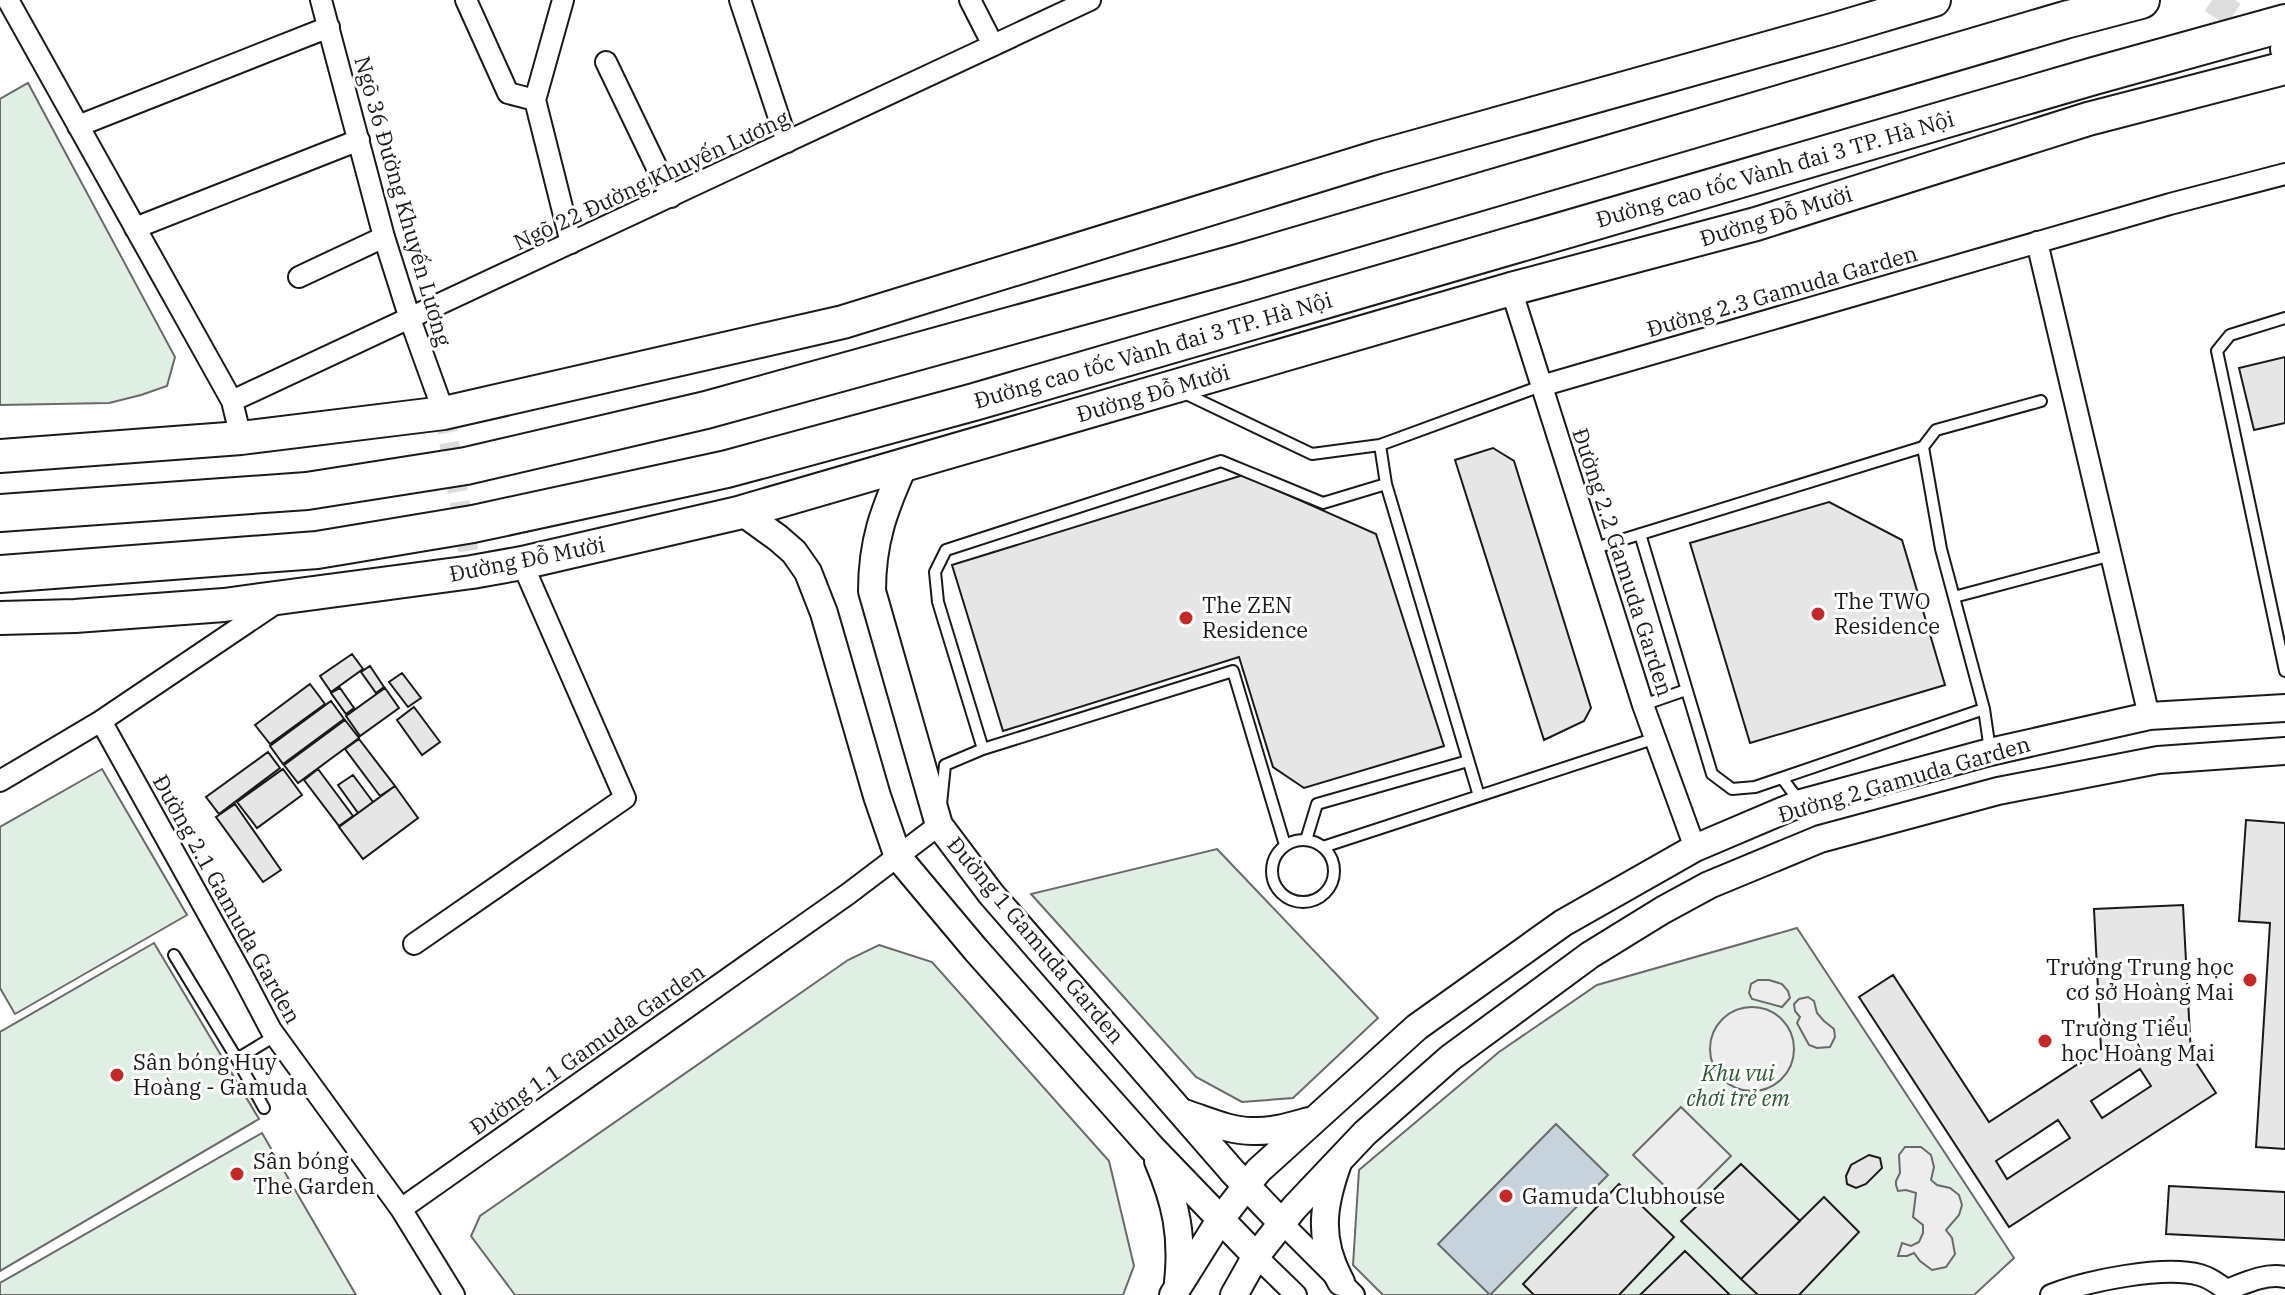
<svg xmlns="http://www.w3.org/2000/svg" width="2285" height="1295" font-family="'IBM Plex Serif',serif">
<rect width="100%" height="100%" fill="#fff"/>
<path fill="#e0efe3" stroke="#6a6a6a" stroke-width="2" d="M28 83 175 357 167 386 141 395 109 403 0 405V99Z
M102 769 187 915 15 1014 0 988V827Z
M1217 849 1378 1018 1293 1098 1242 1102 1196 1077 1031 894Z
M1797 928 2014 1258 1974 1295H1383L1353 1265 1359 1170 1499 1052 1597 985Z
M154 943 259 1119 0 1271V1032Z
M879 945 932 962 1109 1161 1134 1266 1123 1295H515L471 1236 480 1216 848 960Z
M262 1133 356 1295H0V1283Z"/>
<path fill="#ededed" stroke="#6a6a6a" stroke-width="2" d="M1758 980H1769L1782 984 1788 991 1790 998 1782 1007 1752 999 1749 993 1751 984Z
M1808 997 1814 1001 1817 1013 1824 1021 1834 1029 1835 1037 1830 1047 1817 1048 1809 1045 1797 1023 1800 1017 1795 1011 1794 1004 1799 999Z
M1710 1049a42 42 0 1 1 84 0a42 42 0 1 1-84 0Z
M1681 1107 1731 1156 1683 1204 1633 1155Z
M1905 1147H1921L1931 1155 1934 1167 1931 1180 1937 1185 1950 1188 1959 1195 1962 1205 1959 1215 1946 1230 1952 1238 1955 1254 1946 1267 1932 1270 1920 1261 1914 1253 1907 1256H1898L1902 1243 1911 1246 1919 1242 1923 1233V1225L1913 1217 1916 1193 1906 1190 1898 1191 1896 1185V1181L1900 1173 1899 1155Z"/>
<path fill="#c6d2dc" stroke="#6a6a6a" stroke-width="2" d="M1556 1124 1608 1175 1490 1295 1438 1244Z"/>
<path fill="#e6e6e6" stroke="#1a1a1a" stroke-width="2" fill-rule="evenodd" d="M2285 357V423L2254 430 2239 368Z
M1493 448 1514 461 1591 708 1584 721 1544 740 1455 460Z
M1243 475 1376 534 1444 746 1304 788 1273 767 1239 657 1003 731 952 565Z
M1829 502 1902 540 1945 685 1750 743 1690 543Z
M352 654 363 669 331 692 320 676Z
M370 666 384 687 376 693 361 672Z
M402 673 421 698 408 707 389 682Z
M310 684 325 704 270 744 255 725Z
M340 688 354 708 346 714 331 693Z
M385 688 399 708 360 736 346 716Z
M331 701 344 719 283 764 270 746Z
M414 707 440 742 422 755 397 720Z
M345 720 359 738 298 783 284 765Z
M359 739 395 786 380 796 345 749Z
M268 752 280 768 219 814 206 797Z
M283 769 302 795 257 828 237 802Z
M318 769 353 816 339 826 304 780Z
M353 775 373 802 358 813 338 785Z
M395 786 418 818 363 859 339 827Z
M235 804 281 870 263 882 216 817Z
M2246 820 2285 823V1149L2256 1147 2270 923 2239 921Z
M2183 905 2191 1055 2216 1093 2009 1227 1859 997 1893 975 1989 1122 2101 1049 2094 909ZM2140 1069 2151 1086 2102 1118 2091 1101ZM2058 1120 2070 1138 2007 1179 1996 1161Z
M1869 1155 1880 1158 1882 1168 1866 1184 1856 1188 1847 1184 1846 1176 1851 1165Z
M1741 1164 1800 1221 1741 1279 1681 1221Z
M1619 1184 1674 1237 1619 1295H1534L1523 1284Z
M2169 1186 2285 1192V1240L2166 1234Z
M1824 1197 1859 1232 1799 1295H1758L1741 1279Z
M1685 1251 1730 1295H1640Z"/>
<g fill="none" stroke-linecap="round" stroke-linejoin="round">
<path stroke="#ddd" stroke-width="20" stroke-dasharray="20 10" stroke-linecap="butt" d="M444 413 472 572"/>
<path stroke="#ddd" stroke-width="26" stroke-dasharray="26 13" stroke-linecap="butt" d="M2212 0 2265 36"/>
<defs>
<path id="service" d="M2285 318 2230 335 2217 351 2285 671
M1182 392 1312 454 1380 445
M1386 484 1380 445 1541 386
M1640 534 1712 774 1732 789 1755 787 1984 709
M1592 549 1923 447
M1954 597 2112 555
M1643 705 1686 690
M983 749 938 602 935 572 946 550 1221 461 1323 503 1386 484 1479 796
M1990 750 1984 709 1941 549 1923 447 1936 430 2041 401
M1782 778 1800 802
M941 804 945 765 983 749 1233 671 1285 845
M1272 871a31 31 0 1 1 62 0a31 31 0 1 1-62 0Z
M1306 840 1317 804 1468 761
M1323 847 1656 738
M174 955 237 1059 275 1036
M237 1059 264 1108"/>
<path id="minor" d="M8 0 232 401 241 438
M321 0 384 237 410 319 444 413
M466 0 508 93 535 100
M563 0 535 100 571 243
M740 0 787 142
M970 0 993 45
M606 62 671 197
M78 126 329 27
M135 228 359 140
M2037 242 2149 716
M299 277 384 237
M1511 289 1643 705 1695 848
M1541 386 2170 204 2285 174
M232 401 1090 0
M101 721 241 973 271 1030 401 1209 454 1295
M0 781 101 721 276 603
M414 944 625 798 522 563
M401 1209 848 894 939 825
M1281 1222 1354 1295
M1256 1256 1296 1295
M2227 1290C2245 1283 2265 1273 2285 1277
M2051 1295C2086 1281 2164 1265 2200 1275 2211 1278 2224 1288 2232 1295"/>
<path id="tertiary" d="M2284 49 2285 50
M904 465C884 510 872 541 872 591L939 825 991 894 1233 1172 1281 1222
M742 512 778 538 794 552 808 572 824 613 877 796 898 857 976 950 1151 1147 1256 1256
M1184 1113C1206 1120 1229 1131 1252 1131 1272 1132 1291 1126 1309 1121
M1158 1161C1176 1203 1183 1236 1178 1282
M1338 1163C1322 1207 1318 1240 1341 1282
M1173 1295 1220 1220 1258 1171 1417 1027 1563 923 1695 848 1801 803 1990 752 2149 716 2285 708
M1234 1295 1256 1256 1294 1208 1365 1133 1450 1058 1590 955 1663 910 1709 885 1820 839 1998 791 2158 760 2285 751"/>
<path id="primary" d="M0 456 241 438 444 413 843 322 1378 157 1836 29 1934 0
M0 618 75 616 224 605 472 572 522 563 738 513 1511 289 1756 224 2088 119 2285 68"/>
<path id="motorway" d="M0 513 307 491 466 466 706 410 1238 263 2065 20 2141 0
M0 574 317 550 473 524 727 469 974 402 2094 76 2285 23"/>
</defs>
<use href="#service" stroke="#1a1a1a" stroke-width="14"/>
<use href="#minor" stroke="#1a1a1a" stroke-width="24"/>
<use href="#tertiary" stroke="#1a1a1a" stroke-width="30"/>
<use href="#primary" stroke="#1a1a1a" stroke-width="36"/>
<use href="#motorway" stroke="#1a1a1a" stroke-width="40"/>
<use href="#service" stroke="#fff" stroke-width="10"/>
<use href="#minor" stroke="#fff" stroke-width="20"/>
<use href="#tertiary" stroke="#fff" stroke-width="26"/>
<use href="#primary" stroke="#fff" stroke-width="32"/>
<use href="#motorway" stroke="#fff" stroke-width="36"/>
</g>
<g fill="#c62828" stroke="#fff" stroke-width="3">
<circle cx="1818" cy="614" r="8"/>
<circle cx="1186" cy="618" r="8"/>
<circle cx="2250" cy="980" r="8"/>
<circle cx="2045" cy="1041" r="8"/>
<circle cx="117" cy="1075" r="8"/>
<circle cx="237" cy="1174" r="8"/>
<circle cx="1506" cy="1196" r="8"/>
</g>
<g text-anchor="middle" stroke-width="6" stroke-linejoin="round" paint-order="stroke">
<g font-size="22" fill="#1a1a1a" stroke="#fff">
<text transform="translate(1775 169) rotate(-16)" y="8">Đường cao tốc Vành đai 3 TP. Hà Nội</text>
<text transform="translate(651 180) rotate(-25)" y="8">Ngõ 22 Đường Khuyến Lương</text>
<text transform="translate(403 201) rotate(74)" y="8">Ngõ 36 Đường Khuyến Lương</text>
<text transform="translate(1776 216) rotate(-17)" y="8">Đường Đỗ Mười</text>
<text transform="translate(1782 291) rotate(-16)" y="8">Đường 2.3 Gamuda Garden</text>
<text transform="translate(1153 350) rotate(-16)" y="8">Đường cao tốc Vành đai 3 TP. Hà Nội</text>
<text transform="translate(1153 393) rotate(-16)" y="8">Đường Đỗ Mười</text>
<text transform="translate(527 559) rotate(-11)" y="8">Đường Đỗ Mười</text>
<text transform="translate(1623 562) rotate(72)" y="8">Đường 2.2 Gamuda Garden</text>
<text transform="translate(1904 779) rotate(-16)" y="8">Đường 2 Gamuda Garden</text>
<text transform="translate(227 899) rotate(61)" y="8">Đường 2.1 Gamuda Garden</text>
<text transform="translate(1036 940) rotate(50)" y="8">Đường 1 Gamuda Garden</text>
<text transform="translate(587 1049) rotate(-35)" y="8">Đường 1.1 Gamuda Garden</text>
</g>
<g font-size="22" fill="#1a1a1a" stroke="#fff" text-anchor="start">
<text x="1834" y="609">The TWO<tspan x="1834" dy="25">Residence</tspan></text>
<text x="1202" y="613">The ZEN<tspan x="1202" dy="25">Residence</tspan></text>
<text x="2234" y="975" text-anchor="end">Trường Trung học<tspan x="2234" dy="25">cơ sở Hoàng Mai</tspan></text>
<text x="2061" y="1036">Trường Tiểu<tspan x="2061" dy="25">học Hoàng Mai</tspan></text>
<text x="133" y="1070">Sân bóng Huy<tspan x="133" dy="25">Hoàng - Gamuda</tspan></text>
<text x="253" y="1169">Sân bóng<tspan x="253" dy="25">The Garden</tspan></text>
<text x="1522" y="1204">Gamuda Clubhouse</text>
</g>
<g font-size="22" font-style="italic" fill="#2b5a34" stroke="#fff">
<text x="1738" y="1081">Khu vui<tspan x="1738" dy="25">chơi trẻ em</tspan></text>
</g>
</g>
</svg>
